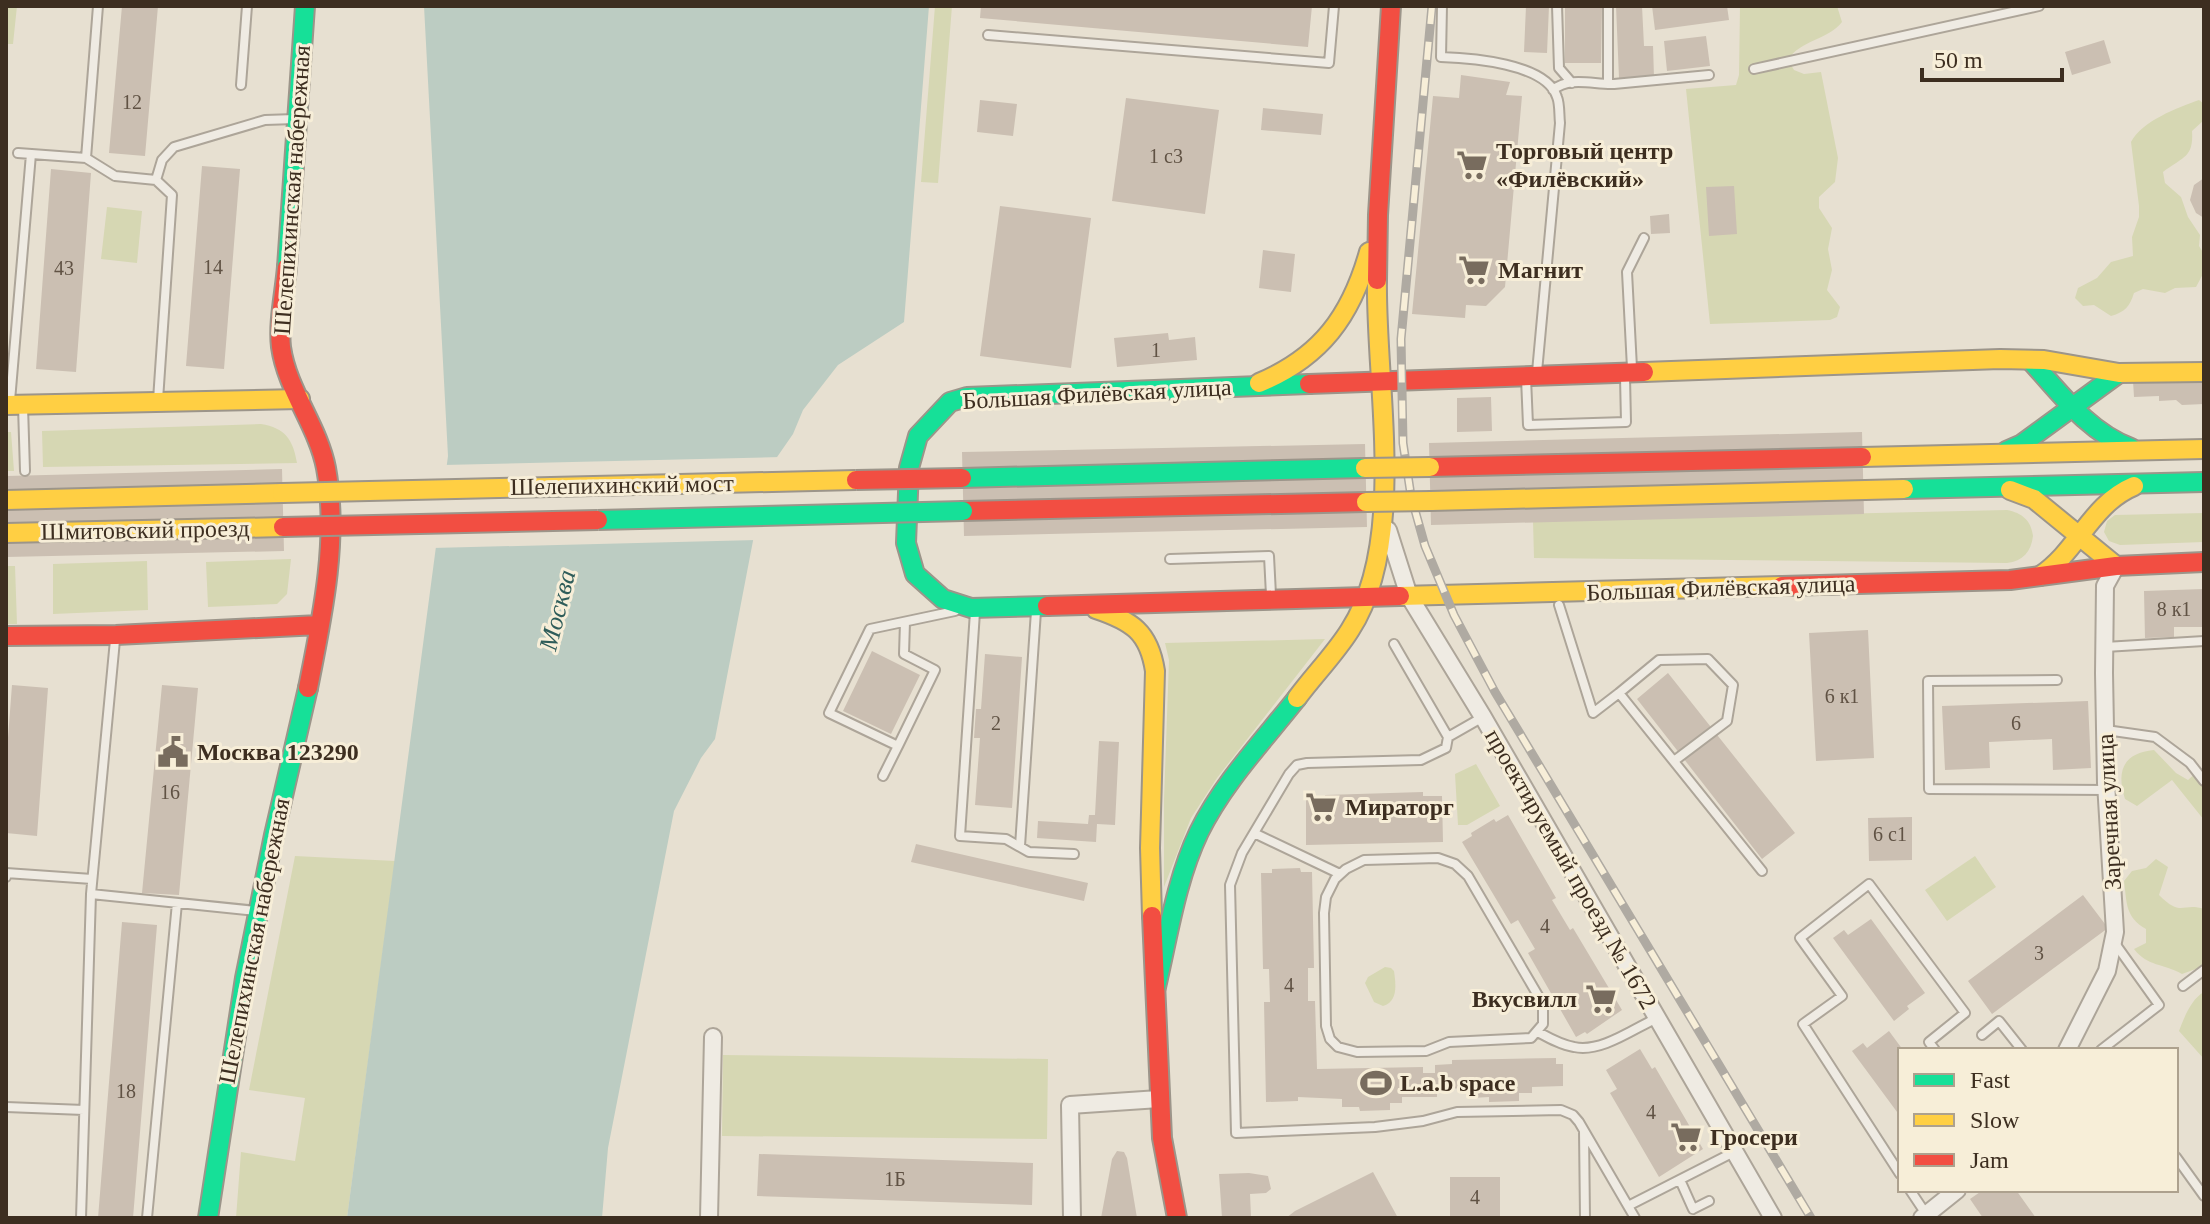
<svg xmlns="http://www.w3.org/2000/svg" width="2210" height="1224" font-family="Georgia,serif">
<rect width="100%" height="100%" fill="#e7e0d1"/>
<path fill="#d6d7b3" d="M6 6H17L13 44H6Z
M935 6H952L938 183 921 182Z
M1740 6H1837L1842 22C1828 40 1800 40 1788 60L1794 70 1804 74 1821 72 1838 158 1835 182 1819 197V208L1832 228 1828 249 1832 270 1827 290 1840 307 1837 317 1830 320 1710 324 1686 89 1736 85 1739 75Z
M2199 100 2204 104V120L2192 131C2194 158 2182 157 2163 172L2165 183 2181 197 2188 217 2200 235 2199 246 2204 254V272L2196 287 2175 288 2165 293 2143 289 2134 293C2130 306 2125 312 2111 316L2094 305 2083 306 2075 298 2078 288 2097 278 2111 262 2133 256 2132 237 2139 217V206L2131 142C2142 121 2177 108 2199 100Z
M107 207 142 211 137 263 101 259Z
M261 424C285 428 293 439 297 463L43 467 42 431Z
M6 432H11L14 471H6Z
M2007 510C2022 513 2031 520 2033 536 2031 552 2023 561 2007 563L1534 558 1533 521Z
M2204 513V542L2120 545 2109 541 2104 532 2107 521 2115 515Z
M291 559 287 594 277 604 208 607 206 562Z
M147 561 148 610 53 614V564Z
M6 566H15L17 624H6Z
M1325 639 1217 778 1191 818 1164 887V800L1169 660 1165 643Z
M2154 750 2176 773 2188 780 2198 771 2204 773V820L2172 780 2137 806 2125 799C2116 771 2123 753 2154 750Z
M1476 764 1500 806 1467 825H1458L1455 774Z
M295 856 395 861 347 1218H236L241 1152 295 1161 305 1098 249 1090Z
M1975 856 1996 887 1947 921 1925 890Z
M2156 859 2168 867 2159 895C2182 918 2182 902 2204 909V966L2182 974C2163 963 2148 967 2134 949L2146 943V929C2125 917 2127 903 2124 881L2132 871 2146 868Z
M1385 967 1391 968 1394 971C1396 985 1398 1002 1383 1006L1374 1002 1365 983 1368 977Z
M2204 992V1059L2179 1031C2184 1018 2191 999 2204 992Z
M723 1055 1048 1059 1047 1139 722 1136Z"/>
<path fill="#bcccc2" d="M424 6H929L904 322 838 365 803 410 793 434 766 473 715 739 701 758 674 811 608 1148 602 1218H347L448 456Z"/>
<path fill="#e7e0d1" d="M782 457 770 474 757 540 432 548 443 465Z"/>
<path fill="#cbbfb2" d="M122 6H158L145 156 109 153Z
M981 6H1312L1308 47 980 18Z
M1526 6H1549L1547 53 1524 52Z
M1565 6H1602L1601 63H1565Z
M1616 6H1642L1644 46H1653L1654 77 1619 78Z
M1652 6H1727L1729 20 1655 30Z
M1706 36 1710 66 1667 71 1664 41Z
M2104 40 2111 63 2072 75 2065 52Z
M1461 75 1510 82 1506 95 1522 96 1505 287 1486 306 1466 305 1465 318 1412 314 1433 96 1459 98Z
M1126 98 1219 110 1205 214 1112 201Z
M980 100 1017 104 1013 136 977 132Z
M1263 108 1323 114 1321 135 1261 130Z
M202 166 240 169 224 369 186 366Z
M51 169 91 173 76 372 36 369Z
M2204 178V218L2196 213 2190 200 2194 185Z
M1734 186 1737 234 1709 236 1706 187Z
M1000 206 1091 218 1071 368 980 356Z
M1669 214 1670 233 1651 234 1650 216Z
M1263 250 1295 254 1291 292 1259 288Z
M1168 333 1169 340 1195 337 1197 360 1117 367 1114 338Z
M2133 381 2204 383V404L2182 405 2176 400 2159 401V396L2134 397Z
M1491 397 1492 431 1457 432V398Z
M1862 432 1864 514 1431 525 1429 443Z
M1365 444 1367 527 964 536 962 452Z
M282 469 284 551 6 557V476Z
M2204 589V627H2174V637L2145 638 2144 591Z
M1868 630 1874 758 1816 761 1809 633Z
M872 651 920 675 891 734 843 711Z
M985 654 1022 657 1012 808 975 805 980 738H974L976 709H981Z
M1668 673 1795 833 1762 859 1637 699Z
M12 685 48 688 37 836 6 833V764Z
M162 685 198 688 179 895 142 893Z
M2088 701 2091 768 2053 770 2052 739 1989 742 1990 768 1945 770 1942 706Z
M1099 741 1119 742 1115 825 1097 824 1096 842 1037 838 1038 821 1088 824 1089 815H1095Z
M1423 792V796H1442L1443 842 1306 845V799L1325 798V795Z
M1508 815 1556 898 1552 900 1570 930 1573 928 1622 1010 1587 1034 1585 1032 1576 1037 1528 953 1535 949 1518 920 1511 924 1462 842 1472 836 1471 833 1494 819 1496 822Z
M1912 817V860L1869 861 1868 818Z
M916 844 1088 883 1084 901 911 862Z
M1300 868 1301 872H1312L1314 968H1308V1001H1315L1317 1069 1423 1067V1073H1435V1065L1452 1064V1060L1556 1058V1064H1563V1086L1532 1087V1093H1519V1101L1489 1102V1097L1472 1098V1088L1437 1089V1097H1402V1103H1390V1110L1360 1111 1359 1107H1342V1099L1298 1097V1101L1266 1102 1264 1002H1270L1269 969H1263L1261 873H1272V869Z
M2083 895 2108 928 1992 1014 1968 981Z
M1871 919 1925 993 1907 1006 1909 1009 1894 1021 1833 938 1844 930 1848 935Z
M122 922 157 925 133 1218H98Z
M1889 1031 1903 1050H1900V1116L1852 1051 1863 1043 1867 1048Z
M1640 1049 1652 1069 1655 1067 1703 1149 1659 1177 1610 1093 1617 1089 1606 1070Z
M1117 1151 1124 1152 1127 1158 1137 1218H1101L1112 1159Z
M759 1154 1033 1163 1032 1205 757 1196Z
M1373 1172 1398 1218H1286L1295 1211Z
M1249 1173 1268 1176 1271 1189 1266 1193 1250 1194 1251 1217 1222 1218 1219 1174Z
M1450 1177H1500V1218H1450Z
M1983 1190H2016L2036 1218H1983L1970 1199Z"/>
<g fill="none" stroke-linecap="round" stroke-linejoin="round">
<defs>
<path id="lane" d="M1442 6 1441 57C1470 58 1546 63 1557 97 1560 104 1559 115 1560 123L1537 372
M1557 6 1559 68 1572 83
M1608 6V84
M988 35 1329 63 1334 6
M1754 69 2039 6
M241 85 247 6
M1553 90C1570 76 1594 85 1614 84 1646 81 1678 78 1709 75
M18 153 86 158 115 176 156 180 162 160 174 147 265 120 295 119
M86 158 98 6
M156 180 172 195 158 400
M1632 368 1627 272 1644 238
M1526 378 1528 425 1626 422 1625 377
M10 401 31 154
M23 406 25 471
M1170 559 1269 556 1271 595
M1559 605 1593 713 1619 693 1762 871
M975 612 960 836 1006 839 1029 852 1074 854
M1394 644 1448 737 1483 717
M2105 647 2204 641
M2057 680 1928 681 1929 789 2106 790
M1619 693 1659 660 1708 659 1733 685 1727 721 1674 761
M2106 730 2155 737 2190 763 2204 781
M1448 737 1446 748 1421 760 1307 763 1297 765 1289 774 1242 853 1230 885 1236 1133 1375 1127 1423 1121 1457 1112 1561 1110 1573 1115 1579 1122 1635 1218
M898 746 935 670 904 654 905 622
M883 776 898 746 829 713 870 629 955 611
M1254 833 1340 874
M1020 846 1036 611
M1438 858 1455 864 1468 876 1543 1004V1024L1531 1038 1449 1042 1426 1051 1357 1052 1338 1047 1330 1039 1326 1026 1324 913 1326 897 1335 879 1346 869 1364 860Z
M6 877V873L92 879
M91 894 115 640
M2183 986 2204 970
M1538 1032C1549 1038 1561 1045 1574 1047 1601 1053 1633 1029 1657 1018
M1982 1035 1999 1021 2022 1050
M2101 1050 2159 1005 2114 942
M6 1107 84 1110
M1584 1131 1585 1218
M2176 1157 2204 1196
M1900 1174 1803 1024 1842 996 1800 938 1869 884 1965 1013 1929 1042 1935 1050
M1680 1180 1693 1209 1709 1201
M1910 1190 1926 1214
M1628 1206 1734 1152
M81 1218 91 894 257 911
M147 1218 177 903"/>
<path id="street" d="M1388 530 1409 596 1483 717 1773 1218
M2067 1050 2107 971 2115 932 2106 783 2104 673 2105 586 2116 566
M709 1218 713 1037
M1072 1218 1070 1105 1159 1099
M1922 1218 1957 1190"/>
<path id="fast" d="M287 267 305 6
M2030 360C2060 393 2088 432 2131 448
M2006 451 2022 444 2119 373
M962 478 1365 468
M1904 489 2204 482
M1047 606 971 608 943 599 915 574 906 543 909 468 918 436 950 402 967 397 1309 384
M1156 987C1168 936 1176 880 1199 832 1223 783 1263 741 1297 698
M208 1218 245 978 274 835 308 688"/>
<path id="slow" d="M1644 372 2000 359 2044 360 2119 373 2204 372
M1259 383C1321 357 1351 316 1369 252
M6 405 300 399
M1862 457 2204 449
M2010 490 2034 499 2116 566
M6 500 282 493
M1431 501 1904 489
M6 533 283 527
M2040 576C2078 551 2091 504 2134 486
M1400 596 1782 586
M1096 609C1132 621 1149 632 1155 671L1150 848 1152 916
M1297 698C1314 675 1335 654 1350 630 1408 541 1375 382 1377 280"/>
<path id="jam" d="M287 267C285 292 278 322 281 347 287 390 318 426 326 468 339 539 322 618 308 688
M1377 280 1378 215 1391 6
M1309 384 1644 372
M1430 467 1862 457
M963 511 1366 502
M1782 586 2010 580 2116 566 2204 562
M1047 606 1400 596
M6 636 116 635 319 625
M1152 916 1162 1138 1177 1218"/>
</defs>
<use href="#lane" stroke="#ada599" stroke-width="12"/>
<use href="#street" stroke="#ada599" stroke-width="20"/>
<use href="#fast" stroke="#9c958a" stroke-width="22"/>
<use href="#slow" stroke="#9c958a" stroke-width="22"/>
<use href="#jam" stroke="#9c958a" stroke-width="22"/>
<use href="#lane" stroke="#efebe3" stroke-width="8"/>
<use href="#street" stroke="#efebe3" stroke-width="16"/>
<use href="#fast" stroke="#16e098" stroke-width="18"/>
<use href="#slow" stroke="#ffcf43" stroke-width="18"/>
<use href="#jam" stroke="#f24e42" stroke-width="18"/>
<defs>
<path id="rail" d="M1432 6 1401 339 1403 443 1411 496 1425 546 1454 615 1495 692 1811 1218"/>
</defs>
<use href="#rail" stroke="#afaaa2" stroke-width="9"/>
<use href="#rail" stroke="#f7eed8" stroke-width="6" stroke-dasharray="18" stroke-linecap="butt"/>
<defs>
<path id="fast-bridge" d="M598 520 963 511"/>
<path id="slow-bridge" d="M1365 468 1430 467
M282 493 856 480
M1366 502 1431 501"/>
<path id="jam-bridge" d="M856 480 962 478
M283 527 598 520"/>
</defs>
<use href="#fast-bridge" stroke="#9c958a" stroke-width="22" stroke-linecap="butt"/>
<use href="#slow-bridge" stroke="#9c958a" stroke-width="22" stroke-linecap="butt"/>
<use href="#jam-bridge" stroke="#9c958a" stroke-width="22" stroke-linecap="butt"/>
<use href="#fast-bridge" stroke="#16e098" stroke-width="18"/>
<use href="#slow-bridge" stroke="#ffcf43" stroke-width="18"/>
<use href="#jam-bridge" stroke="#f24e42" stroke-width="18"/>
</g>
<defs>
<symbol id="supermarket-bare" viewBox="-9 -9 18 18"><path d="M-6-5.5h2.5l.6 2H6L4.5 2H-2.5L-4.4-4H-6ZM-1.5 3.2a1.3 1.3 0 1 0 .1 0ZM3 3.2a1.3 1.3 0 1 0 .1 0Z" fill="#786c5e" stroke="#f7eed8" stroke-width="2.5" paint-order="stroke"/></symbol>
<symbol id="civic-bare" viewBox="-9 -9 18 18"><path d="M-.6-6.5H3V-4.5H.6V-3L4-1V1h2V6H-6V1h2V-1L-.6-3ZM-1.2 2.5V6h2.4V2.5Z" fill="#786c5e" stroke="#f7eed8" stroke-width="2.5" paint-order="stroke"/></symbol>
<symbol id="stadium-bare" viewBox="-9 -9 18 18"><path d="M0-5a6.5 5 0 1 0 0 10a6.5 5 0 1 0 0-10ZM-3.5-1.8h7v3.6h-7Z" fill="#786c5e" stroke="#f7eed8" stroke-width="2.5" paint-order="stroke"/></symbol>
</defs>
<g fill-rule="evenodd">
<use href="#supermarket-bare" x="1450" y="143" width="44" height="44"/>
<use href="#supermarket-bare" x="1452" y="248" width="44" height="44"/>
<use href="#civic-bare" x="151" y="730" width="44" height="44"/>
<use href="#supermarket-bare" x="1299" y="785" width="44" height="44"/>
<use href="#supermarket-bare" x="1579" y="977" width="44" height="44"/>
<use href="#stadium-bare" x="1354" y="1061" width="44" height="44"/>
<use href="#supermarket-bare" x="1664" y="1115" width="44" height="44"/>
</g>
<g text-anchor="middle" stroke-width="6" stroke-linejoin="round" paint-order="stroke">
<g font-size="20" fill="#605244">
<text x="132" y="109">12</text>
<text x="1166" y="163">1 с3</text>
<text x="213" y="274">14</text>
<text x="64" y="275">43</text>
<text x="1156" y="357">1</text>
<text x="2174" y="616">8 к1</text>
<text x="1842" y="703">6 к1</text>
<text x="996" y="730">2</text>
<text x="2016" y="730">6</text>
<text x="170" y="799">16</text>
<text x="1890" y="841">6 с1</text>
<text x="1545" y="933">4</text>
<text x="2039" y="960">3</text>
<text x="1289" y="992">4</text>
<text x="126" y="1098">18</text>
<text x="1651" y="1119">4</text>
<text x="895" y="1186">1Б</text>
<text x="1475" y="1204">4</text>
</g>
<g font-size="24" font-weight="bold" fill="#3d2e20" stroke="#f7eed8" text-anchor="start">
<text x="1496" y="159">Торговый центр<tspan x="1496" dy="28">«Филёвский»</tspan></text>
<text x="1498" y="278">Магнит</text>
<text x="197" y="760">Москва 123290</text>
<text x="1345" y="815">Мираторг</text>
<text x="1577" y="1007" text-anchor="end">Вкусвилл</text>
<text x="1400" y="1091">L.a.b space</text>
<text x="1710" y="1145">Гросери</text>
</g>
<g font-size="24" fill="#3d2e20" stroke="#f7eed8">
<text transform="translate(292 190) rotate(-86)" y="8">Шелепихинская набережная</text>
<text transform="translate(1097 394) rotate(-3)" y="8">Большая Филёвская улица</text>
<text transform="translate(622 485) rotate(-1)" y="8">Шелепихинский мост</text>
<text transform="translate(145 530) rotate(-1)" y="8">Шмитовский проезд</text>
<text transform="translate(1721 588) rotate(-2)" y="8">Большая Филёвская улица</text>
<text transform="translate(2109 812) rotate(-93)" y="8">Заречная улица</text>
<text transform="translate(1571 869) rotate(60)" y="8">проектируемый проезд № 1672</text>
<text transform="translate(254 941) rotate(-79)" y="8">Шелепихинская набережная</text>
</g>
<g font-size="26" font-style="italic" fill="#2f5d5a" stroke="#f7eed8">
<text transform="translate(557 610) rotate(-76)" y="9">Москва</text>
</g>
</g>
<rect width="2210" height="1224" fill="none" stroke="#3d2e20" stroke-width="16"/>
<rect x="1898" y="1048" width="280" height="144" fill="#f7eed8" stroke="#ada18e" stroke-width="2"/>
<rect x="1914" y="1074" width="40" height="12" fill="#16e098" stroke="#ada18e" stroke-width="2"/>
<text x="1970" y="1088" font-size="24" fill="#3d2e20">Fast</text>
<rect x="1914" y="1114" width="40" height="12" fill="#ffcf43" stroke="#ada18e" stroke-width="2"/>
<text x="1970" y="1128" font-size="24" fill="#3d2e20">Slow</text>
<rect x="1914" y="1154" width="40" height="12" fill="#f24e42" stroke="#ada18e" stroke-width="2"/>
<text x="1970" y="1168" font-size="24" fill="#3d2e20">Jam</text>
<path d="M1922 68v12h140v-12" fill="none" stroke="#3d2e20" stroke-width="4"/>
<text x="1934" y="68" font-size="24" fill="#3d2e20" stroke="#f7eed8" stroke-width="6" paint-order="stroke">50 m</text>
</svg>
